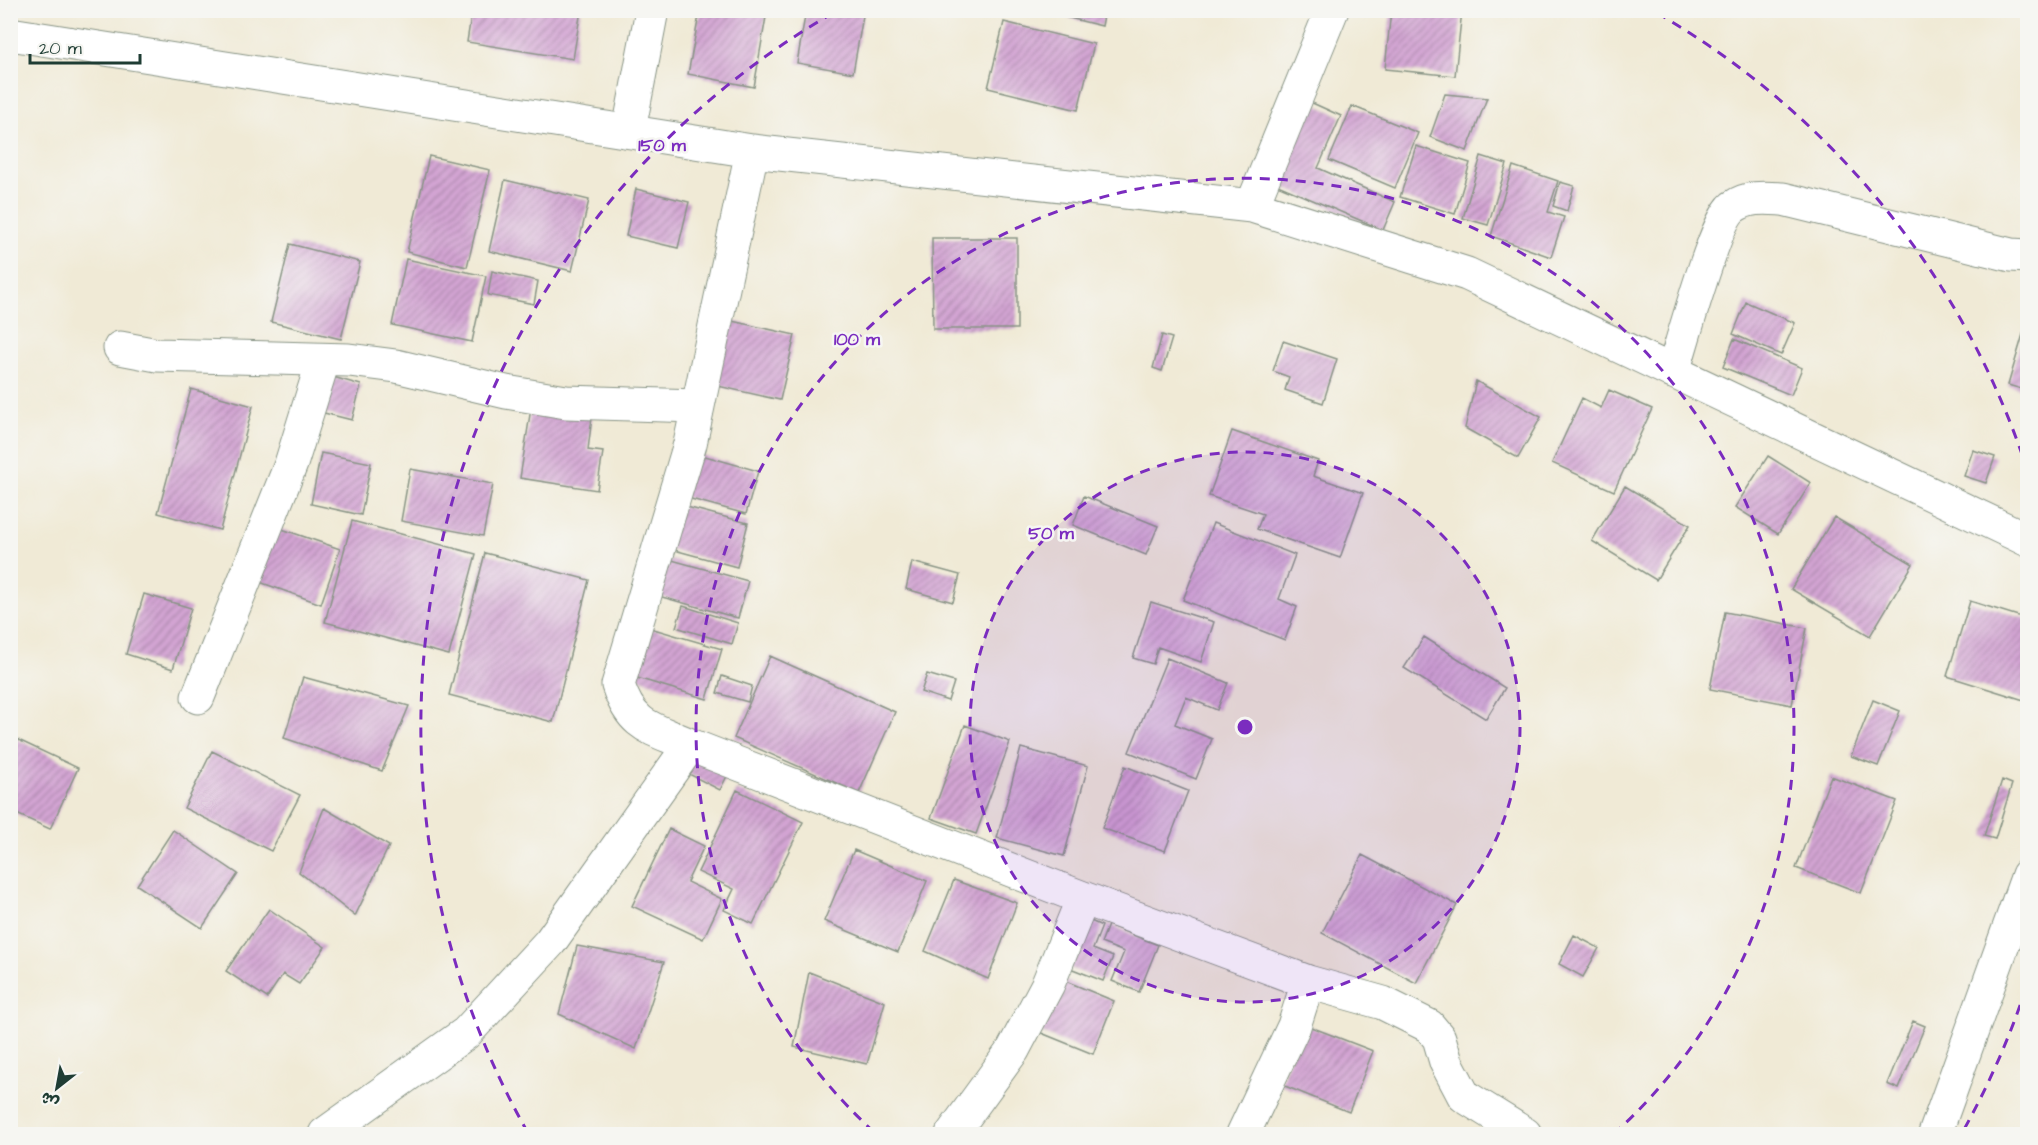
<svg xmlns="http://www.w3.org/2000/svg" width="2038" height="1145" font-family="'Architects Daughter','Playpen Sans Arabic',sans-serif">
<defs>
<pattern id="building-hatch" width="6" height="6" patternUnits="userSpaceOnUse" patternTransform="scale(1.5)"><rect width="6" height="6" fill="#d3a4d3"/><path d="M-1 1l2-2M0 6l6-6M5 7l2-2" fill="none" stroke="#ab87ac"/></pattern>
</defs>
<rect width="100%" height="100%" fill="#f6f6f2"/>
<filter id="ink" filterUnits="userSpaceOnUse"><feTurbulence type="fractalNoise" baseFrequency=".0167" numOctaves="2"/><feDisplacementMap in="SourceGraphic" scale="12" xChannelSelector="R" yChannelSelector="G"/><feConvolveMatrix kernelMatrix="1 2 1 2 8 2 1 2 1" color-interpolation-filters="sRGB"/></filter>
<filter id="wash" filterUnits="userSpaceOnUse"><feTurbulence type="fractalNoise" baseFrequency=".008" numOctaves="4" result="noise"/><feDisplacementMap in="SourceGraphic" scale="24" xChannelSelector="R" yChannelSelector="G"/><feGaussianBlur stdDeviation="1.35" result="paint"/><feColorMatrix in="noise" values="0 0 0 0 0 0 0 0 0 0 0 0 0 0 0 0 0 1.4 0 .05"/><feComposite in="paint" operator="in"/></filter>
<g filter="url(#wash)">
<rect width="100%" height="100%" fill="#f0ead6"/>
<g id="blocks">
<path fill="url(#building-hatch)" d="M472 10H581L573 59 467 42Z
M700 10 767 11 754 87 688 74Z
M806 10H864L853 73 797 63Z
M1037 10H1105L1102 26Z
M1391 10H1462L1455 76 1385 69Z
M1004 22 1094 44 1078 110 988 88Z
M1445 94 1487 98 1467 151 1430 137Z
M1308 101 1341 116 1318 168 1395 202 1383 230 1273 183Z
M1352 106 1418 133 1395 188 1329 160Z
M1416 146 1470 163 1455 214 1400 197Z
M429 156 490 170 467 267 407 252Z
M1481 156 1507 164 1488 225 1463 218Z
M1513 166 1558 181 1548 212 1564 217 1551 257 1491 236Z
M505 180 589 200 572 271 489 251Z
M1560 182 1574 186 1567 211 1553 206Z
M636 189 689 202 678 248 626 236Z
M932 238H1017V329H933Z
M290 244 360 262 341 339 271 322Z
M406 259 486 276 472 342 392 325Z
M492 271 538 281 534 304 488 295Z
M1746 302 1795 323 1781 355 1733 334Z
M723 319 795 335 780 400 709 384Z
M2024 331 2028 332V391L2008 385Z
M1162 335 1172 338 1162 371 1153 368Z
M1734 339 1802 368 1791 395 1723 367Z
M1283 341 1337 359 1323 403 1285 390 1289 377 1273 371Z
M326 375 361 385 352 420 316 411Z
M1476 381 1541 417 1518 458 1465 428Z
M191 389 253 406 220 530 158 513Z
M1609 390 1652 409 1614 491 1552 463 1582 398 1601 408Z
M531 408 592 417 588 450 603 452 597 490 520 478Z
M1232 431 1318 461 1313 476 1363 493 1340 558 1257 529 1263 514 1209 496Z
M1973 450 1995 457 1986 483 1964 476Z
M691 452 758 471 746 514 680 496Z
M321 453 371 463 361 515 311 504Z
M1768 456 1811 483 1778 534 1735 507Z
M410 469 493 484 483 536 401 521Z
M1625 486 1690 525 1656 580 1592 541Z
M1084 496 1158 526 1146 555 1073 525Z
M675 504 748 523 737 567 663 547Z
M1834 517 1913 564 1870 636 1791 589Z
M352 521 476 554 449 655 325 622Z
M1213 523 1295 555 1279 599 1297 607 1285 640 1183 600Z
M273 526 340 549 321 604 254 580Z
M485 553 589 580 553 722 449 695Z
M661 557 748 581 738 618 651 594Z
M912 562 960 575 953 602 906 589Z
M144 594 191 608 173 669 126 654Z
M1970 601 2028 619V687L2024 700 1947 676Z
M1151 602 1214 622 1201 662 1158 647 1153 664 1133 658Z
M683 606 738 623 732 644 676 627Z
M1725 612 1807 628 1792 705 1710 689Z
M640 625 722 649 707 699 624 674Z
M1424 637 1505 688 1486 719 1404 668Z
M770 656 895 712 859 793 734 738Z
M1167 658 1228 683 1217 710 1186 697 1175 724 1212 739 1196 779 1129 752Z
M927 674 954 682 948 701 921 692Z
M722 676 752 686 748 702 717 693Z
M303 677 409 706 382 771 284 738Z
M1873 700 1900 711 1878 766 1851 756Z
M965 725 1010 742 976 834 931 818Z
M10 736 78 768 50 829 10 811Z
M1021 748 1088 766 1064 856 997 838Z
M212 751 300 795 271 851 184 808Z
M691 751 730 770 720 790 681 770Z
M1125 766 1188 791 1165 851 1102 828Z
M1831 776 1897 801 1861 893 1796 868Z
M2002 780 2012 784 1995 839 1984 836Z
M737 790 803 822 753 924 724 910 734 889 698 872Z
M324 808 389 846 355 916 299 872Z
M669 829 704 846 687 882 722 899 703 939 632 906Z
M173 830 238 874 202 928 137 885Z
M854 850 927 881 898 952 824 921Z
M1362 855 1457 905 1416 983 1322 933Z
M954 880 1017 903 988 979 925 951Z
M269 909 325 947 299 984 283 974 267 998 226 971Z
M1079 916 1102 926 1093 949 1113 957 1103 981 1060 964Z
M1108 925 1158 945 1139 992 1112 981 1124 952 1101 943Z
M1574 935 1599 948 1583 977 1559 964Z
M577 946 664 962 636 1049 559 1014Z
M809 972 885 1002 867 1064 794 1047Z
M1056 977 1114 1001 1093 1054 1034 1030Z
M1913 1021 1925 1026 1899 1089 1887 1084Z
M1303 1024 1373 1051 1349 1112 1280 1084Z"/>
</g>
</g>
<g filter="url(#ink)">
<use href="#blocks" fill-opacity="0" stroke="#889485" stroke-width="1.5"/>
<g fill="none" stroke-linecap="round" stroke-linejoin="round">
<defs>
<path id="minor" d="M10 34 752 151 1252 206 1467 274 2028 540
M629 130 652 10
M752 151 690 444 618 685C632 728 652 728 690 745L1083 898 1308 982 1383 1003 1429 1026 1439 1038 1446 1062 1464 1096 1525 1134
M1252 206 1332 10
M120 348 157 355 349 360 396 366 506 392 566 402 697 406
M1673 372C1682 343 1715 221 1733 207 1749 196 1765 198 1783 199L2011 255 2028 256
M198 697 291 464 323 361
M325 1134 466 1033 550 942 690 745
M952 1134 1013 1050 1048 984 1083 898
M1243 1134 1294 1026 1308 982
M1935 1134 2028 875"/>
</defs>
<use href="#minor" stroke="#889485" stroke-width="35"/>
<use href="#minor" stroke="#fff" stroke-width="33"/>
</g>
</g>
<circle cx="1245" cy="727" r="275" fill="#7b2cbf" fill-opacity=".12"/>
<g fill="none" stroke="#7b2cbf" stroke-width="3" stroke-dasharray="10 8">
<circle cx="1245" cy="727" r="275"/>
<path d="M874 1132A549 549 0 1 1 1616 1132"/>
<path d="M2026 988A824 824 0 0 1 1962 1133M528 1133A824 824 0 0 1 833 13M1657 13A824 824 0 0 1 2026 466"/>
</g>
<circle cx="1245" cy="727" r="9" fill="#7b2cbf" stroke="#f6f6f2" stroke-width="3"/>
<g font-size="18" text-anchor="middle" font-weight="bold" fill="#7b2cbf" stroke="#f6f6f2" stroke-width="5" stroke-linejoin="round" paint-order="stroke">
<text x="662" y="151">150 m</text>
<text x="857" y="345">100 m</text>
<text x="1051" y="539">50 m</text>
</g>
<rect width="2038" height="1145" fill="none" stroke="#f6f6f2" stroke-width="36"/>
<g transform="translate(57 1088) rotate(211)" stroke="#f6f6f2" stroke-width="4.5" paint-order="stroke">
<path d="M0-4.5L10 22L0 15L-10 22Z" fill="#1f3d34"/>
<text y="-9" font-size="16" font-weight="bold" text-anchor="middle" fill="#1f3d34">ش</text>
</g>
<path d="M30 54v9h110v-9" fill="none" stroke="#1f3d34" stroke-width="3"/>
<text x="39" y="54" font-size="18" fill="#1f3d34" stroke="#f6f6f2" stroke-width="4.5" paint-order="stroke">20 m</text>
</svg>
